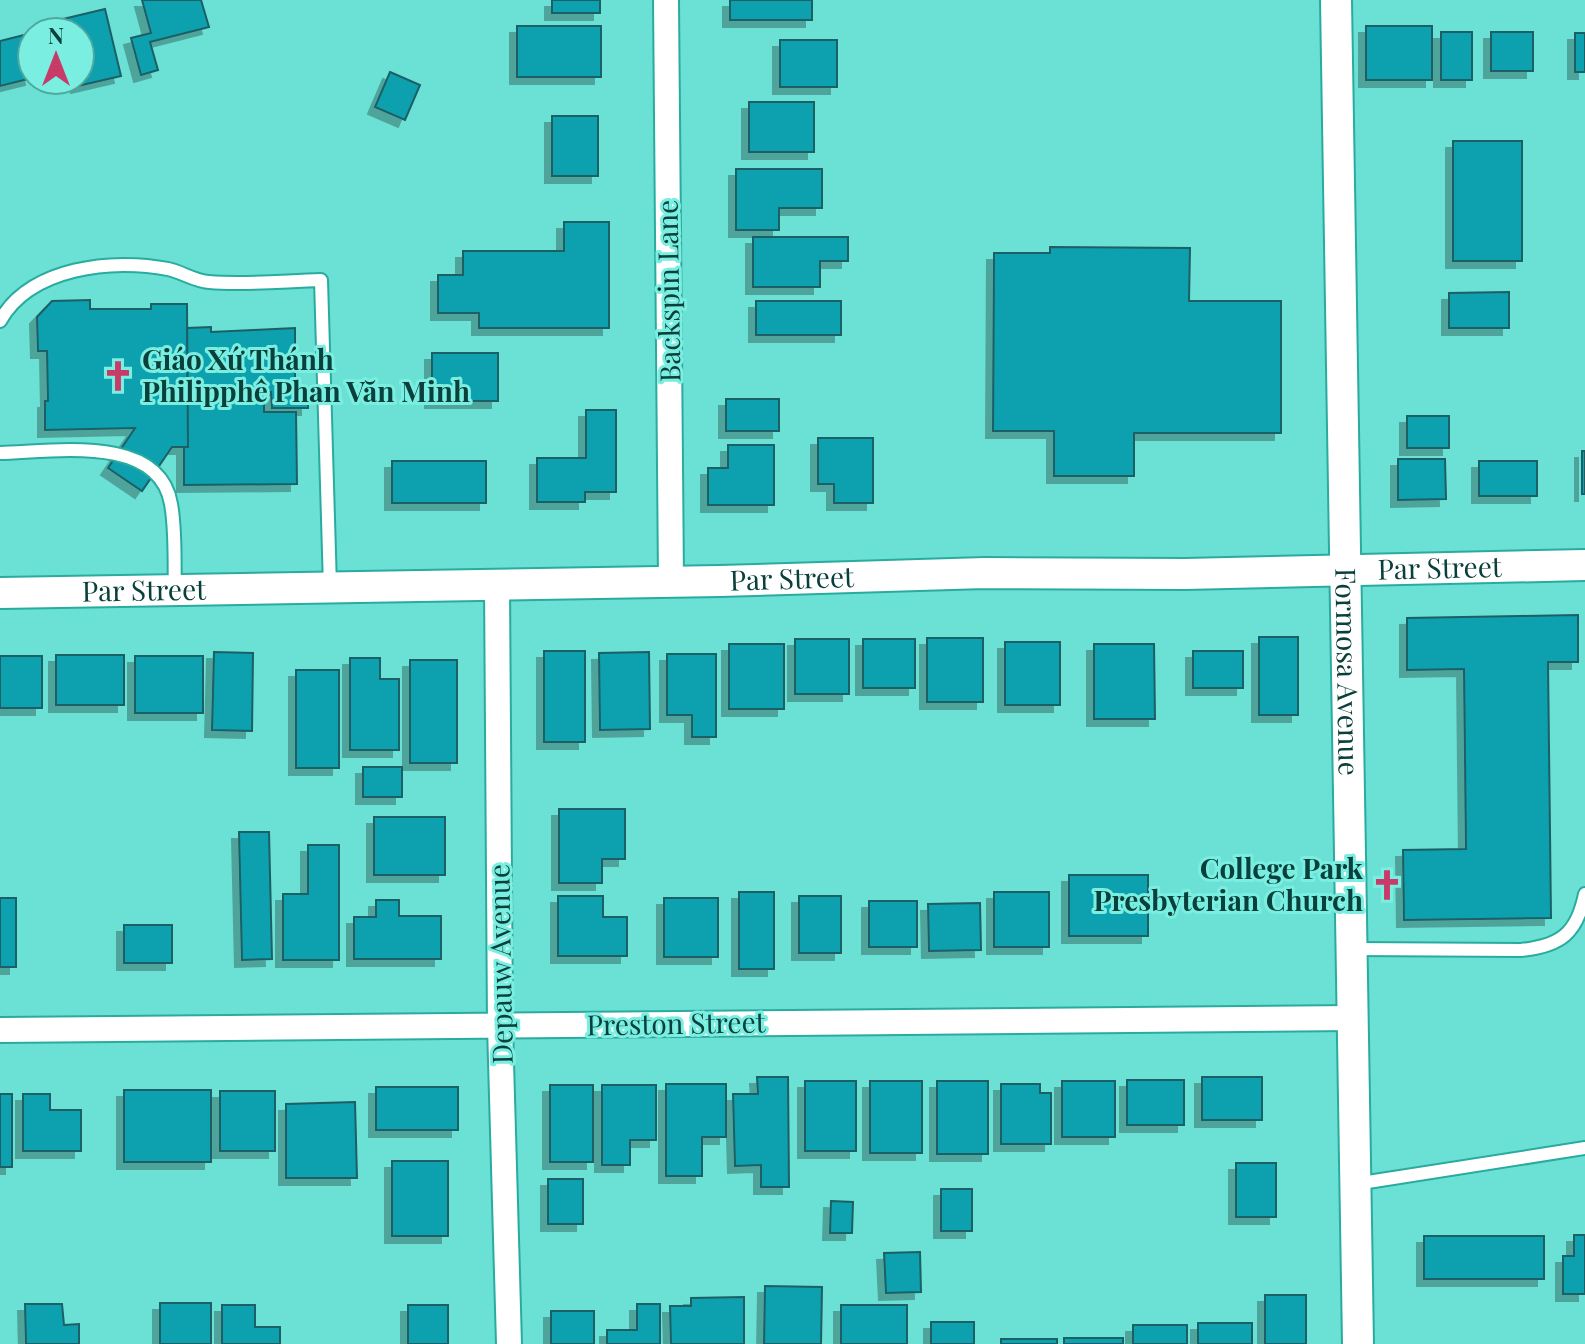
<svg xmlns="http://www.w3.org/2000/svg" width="1585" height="1344" font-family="'Playfair Display',serif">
<defs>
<filter id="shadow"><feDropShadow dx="-7" dy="7" stdDeviation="0" flood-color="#0004"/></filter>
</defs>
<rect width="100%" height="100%" fill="#6be0d4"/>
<path fill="#0fa0ae" stroke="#1d5e65" stroke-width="2" filter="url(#shadow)" d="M142 0H201L209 27 150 42 158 70 141 75 131 38 151 33Z
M552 0H600V13H552Z
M730 0H812V20H730Z
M105 9 121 76 78 86 80 32H66L63 19Z
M517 26H601V77H517Z
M1366 26H1432V80H1366Z
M1441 32H1472V80H1441Z
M1491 32H1533V71H1491Z
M1575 33H1585V72H1575Z
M24 35 32 78 0 86V41Z
M780 40H837V87H780Z
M390 72 420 85 405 120 375 107Z
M749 102H814V152H749Z
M552 116H598V176H552Z
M1453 141H1522V261H1453Z
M736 169H822V208H779V230H736Z
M564 222H609V328H479V313H438V275H463V251H564Z
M753 237H848V261H820V287H753Z
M1050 247 1190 248 1189 301H1281V433H1134V476H1054V431H993L994 253H1050Z
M1509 292V328H1449V293Z
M90 300V309H151V304H187L188 447H172L142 491 108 468 135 428 45 430V401H48L47 351H38L37 317 52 301Z
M756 301H841V335H756Z
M211 327V332L295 328V390H282V394H308V408H272L271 392 264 393V412H296L297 484 184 485V447H188L187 328Z
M432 353H498V401H432Z
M726 399H779V431H726Z
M586 410H616V492H585V502H537V458H586Z
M1407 416H1449V448H1407Z
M818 438H873V503H834V484H818Z
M728 445H774V505H708V468H728Z
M1582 451H1585V494H1582Z
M1398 459H1445L1446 499 1398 500Z
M392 461H486V503H392Z
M1479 461H1537V496H1479Z
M1578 615V662H1548L1551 918 1404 920 1403 850 1466 849 1464 669 1407 670V618Z
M1259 637H1298V715H1259Z
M927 638H983V702H927Z
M795 639H849V694H795Z
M863 639H915V688H863Z
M1005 642H1060V705H1005Z
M729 644H784V709H729Z
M1094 644H1154L1155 719H1094Z
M544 651H585V742H544Z
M1193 651H1243V688H1193Z
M214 652 253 653 252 731 212 730Z
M649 652 650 729 600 730 599 653Z
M667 654H716V737H692V715H667Z
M56 655H124V705H56Z
M0 656H42V708H0Z
M135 656H203V713H135Z
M350 658H380V679H399V750H350Z
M410 660H457V763H410Z
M296 670H339V768H296Z
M363 767H402V797H363Z
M559 809H625V859H602V883H559Z
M374 817H445V875H374Z
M239 832H269L272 959 242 960Z
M308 845H339V960H283V894H308Z
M1069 875H1148V936H1069Z
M739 892H774V969H739Z
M994 892H1049V947H994Z
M558 896H603V917H627V956H558Z
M799 896H841V953H799Z
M0 898H16V967H0Z
M664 898H718V957H664Z
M376 900H399V916H441V959H354V917H376Z
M869 901H917V947H869Z
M980 903 981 950 929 951 928 904Z
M124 925H172V963H124Z
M757 1077H788L789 1187H761V1165L735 1166 733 1094H758Z
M1202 1077H1262V1120H1202Z
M1127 1080H1184V1125H1127Z
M805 1081H856V1151H805Z
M870 1081H922V1153H870Z
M937 1081H988V1154H937Z
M1062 1081H1115V1137H1062Z
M666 1084H726V1137H702V1176H666Z
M1001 1084H1040V1093H1051V1144H1001Z
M550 1085H593V1162H550Z
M602 1085H656V1140H630V1165H602Z
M376 1087H458V1130H376Z
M124 1090H211V1162H124Z
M220 1091H275V1151H220Z
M0 1094H12V1167H0Z
M23 1094H50V1110H81V1151H23Z
M355 1102 357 1178H286V1104Z
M392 1161H448V1236H392Z
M1236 1163H1276V1217H1236Z
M548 1179H583V1224H548Z
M941 1189H972V1231H941Z
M831 1201 853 1202 852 1233H830Z
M1574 1235H1585V1294H1563V1256H1574Z
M1424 1236H1544V1279H1424Z
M920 1252 921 1292 886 1293 884 1253Z
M765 1286 822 1287 821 1344H764Z
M1265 1295H1306V1344H1265Z
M744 1297V1344H671L670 1306H691V1298Z
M160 1303H211V1344H160Z
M25 1304H62L64 1325 79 1324V1344H26Z
M637 1304H660V1344H607V1330H637Z
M222 1305H255V1327H280V1344H222Z
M408 1305H448V1344H408Z
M841 1305H907V1344H841Z
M551 1311H594V1344H551Z
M931 1322H974V1344H931Z
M1198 1323H1252V1344H1198Z
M1133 1325H1187V1344H1133Z
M1064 1338H1123V1344H1064Z
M1001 1339H1057V1344H1001Z"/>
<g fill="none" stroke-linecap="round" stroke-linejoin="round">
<defs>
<path id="service" d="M0 321C30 267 113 258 168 269 182 272 194 281 209 282 245 285 284 281 321 280L330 587
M0 453C51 452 159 433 171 504 176 531 174 562 175 590
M1352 949 1521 950C1561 946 1577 933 1585 894
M1355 1184 1585 1148"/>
<path id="minor" d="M666 0 671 581
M497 584 500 1026 509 1344
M0 1030 1353 1018"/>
<g id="tertiary">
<path id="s1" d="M1336 0 1358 1344"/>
<path id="s2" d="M0 593 720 581 985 573 1185 574 1585 565"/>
</g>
</defs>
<use href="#service" stroke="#2aab9f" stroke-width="16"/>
<use href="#minor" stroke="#2aab9f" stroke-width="28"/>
<use href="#tertiary" stroke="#2aab9f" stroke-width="34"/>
<use href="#service" stroke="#fff" stroke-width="12"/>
<use href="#minor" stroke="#fff" stroke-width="24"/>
<use href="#tertiary" stroke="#fff" stroke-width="30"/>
</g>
<defs>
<symbol id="church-bare" viewBox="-9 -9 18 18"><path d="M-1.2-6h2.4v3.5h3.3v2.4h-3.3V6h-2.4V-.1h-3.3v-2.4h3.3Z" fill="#c83a67" stroke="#79eee1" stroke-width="2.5" paint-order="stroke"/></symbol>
</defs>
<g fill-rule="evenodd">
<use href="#church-bare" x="96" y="354" width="44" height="44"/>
<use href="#church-bare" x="1365" y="863" width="44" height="44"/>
</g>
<g text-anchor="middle" stroke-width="6" stroke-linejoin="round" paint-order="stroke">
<g font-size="28" fill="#0a403b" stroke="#79eee1">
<text transform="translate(669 291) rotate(-91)" y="10">Backspin Lane</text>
<text dy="10" stroke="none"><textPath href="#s2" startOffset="1440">Par Street</textPath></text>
<text dy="10" stroke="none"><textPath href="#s2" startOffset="792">Par Street</textPath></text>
<text dy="10" stroke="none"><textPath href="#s2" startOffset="144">Par Street</textPath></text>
<text dy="10" stroke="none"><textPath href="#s1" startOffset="672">Formosa Avenue</textPath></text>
<text transform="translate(501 964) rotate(-91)" y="10">Depauw Avenue</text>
<text transform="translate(676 1024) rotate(-1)" y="10">Preston Street</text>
</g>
<g font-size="28" font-weight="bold" fill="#0a403b" stroke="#79eee1" text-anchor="start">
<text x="142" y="370">Giáo Xứ Thánh<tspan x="142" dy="32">Philipphê Phan Văn Minh</tspan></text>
<text x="1363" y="879" text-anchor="end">College Park<tspan x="1363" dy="32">Presbyterian Church</tspan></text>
</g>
</g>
<g transform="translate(56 56)"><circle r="38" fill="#79eee1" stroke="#4da89f" stroke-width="2"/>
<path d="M0-6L14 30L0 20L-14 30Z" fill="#c83a67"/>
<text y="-12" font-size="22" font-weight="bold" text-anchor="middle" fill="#0a403b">N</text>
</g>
</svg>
